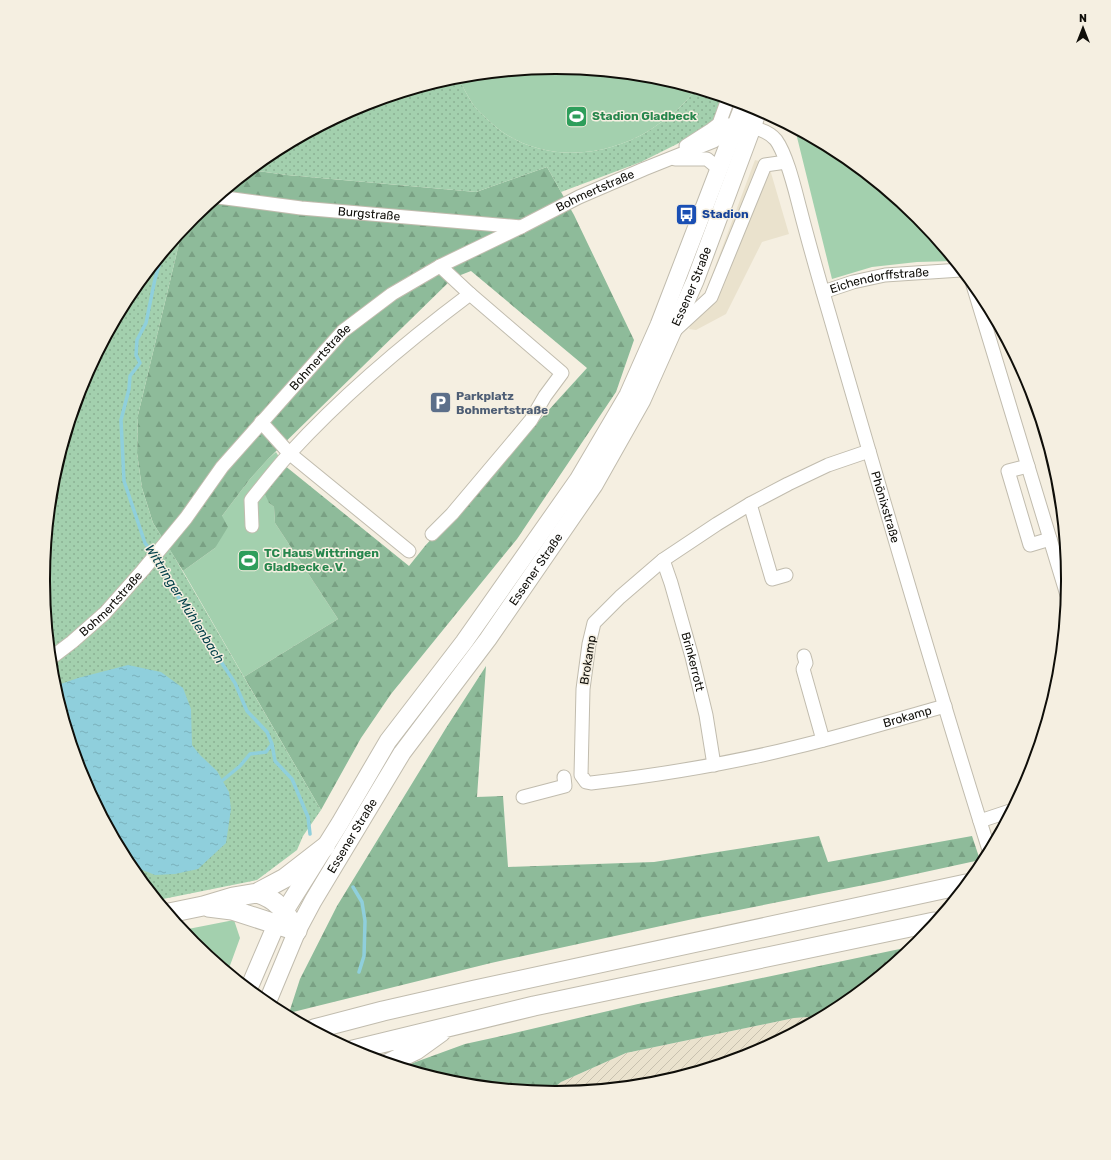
<svg xmlns="http://www.w3.org/2000/svg" width="1111" height="1160" font-family="Rubik,sans-serif">
	<defs>
		<pattern id="industrial-furrows" width="10" height="10" patternUnits="userSpaceOnUse"><rect width="10" height="10" fill="#eae2cd"/><path d="M-1 1l2-2M0 10L10 0M9 11l2-2" fill="none" stroke="#c8c1af"/></pattern>
		<pattern id="forest-firs" width="22" height="20" patternUnits="userSpaceOnUse"><rect width="22" height="20" fill="#8ebb9a"/><path d="M5 1l3.5 6h-7zM16 11l3.5 6h-7z" fill="#79a083"/></pattern>
		<pattern id="park-dots" width="8" height="8" patternUnits="userSpaceOnUse"><rect width="8" height="8" fill="#a3d0ae"/><path d="M2 2h.1M6 6h.1" fill="none" stroke="#8bb194" stroke-width="1.8" stroke-linecap="round"/></pattern>
		<pattern id="water-ripples" width="26" height="14" patternUnits="userSpaceOnUse"><rect width="26" height="14" fill="#8fcfdc"/><path d="M2 4q2-2 4 0t4 0M15 11q2-2 4 0t4 0" fill="none" stroke="#7ab1bb"/></pattern>
	</defs>
	<rect width="100%" height="100%" fill="#f5efe1"/>
	<path fill="#eae2cd" d="M755 160 763 162 769 166 789 234 762 242 726 314 696 330 689 329 704 296Z"/>
	<path fill="url(#industrial-furrows)" d="M822 1016 751 1054 655 1083 555 1092H549L561 1082 626 1053 794 1018Z"/>
	<path fill="#a3d0ae" d="M556 68 656 77 695 89C686 105 665 120 650 130 600 161 531 163 487 119 483 115 478 111 474 106 468 97 463 87 458 77Z
		M795 129 840 154 918 218 953 261 917 262 872 267 832 279Z
		M276 452 284 465 269 503 274 507 275 523 338 619 244 677 183 571 215 548 222 516 250 479 268 459Z
		M234 920 240 938 228 971 193 942 183 930Z"/>
	<path fill="url(#forest-firs)" d="M547 167 574 215 634 340 616 392 517 539 391 694 361 738 321 810 244 677 338 619 275 523 274 507 269 503 264 492 284 465 409 566 425 546 587 368 471 271 453 278 268 459 250 479 222 516 228 527 215 548 183 571 153 523 142 488 137 453 138 415 182 231 193 217 251 170 287 175 476 192Z
		M486 666 477 797 503 796 508 867 654 862 819 836 828 862 972 836 980 860 879 882 693 919 491 963 289 1013 300 979 337 906 446 728Z
		M914 946 840 1006 822 1016 794 1018 626 1053 561 1082 549 1092 455 1083 402 1067 465 1044 497 1037 638 1004Z"/>
	<path fill="url(#park-dots)" d="M456 77H458C463 87 468 97 474 106 478 111 483 115 487 119 531 163 600 161 650 130 665 120 686 105 695 89L723 98 713 121 693 136 641 162 561 192 547 167 476 192 287 175 251 170 271 154 360 106Z
		M182 231 138 415 137 453 142 488 153 523 172 553 321 810 303 836 297 850 257 880 158 900 129 865 82 776 53 680 43 580 53 480 82 384 130 295Z"/>
	<path fill="url(#water-ripples)" d="M128 665 161 672 183 688 191 709 192 745 200 755 217 771 229 792 231 809 226 843 198 869 175 874 155 875 130 865 82 776 55 686 78 678Z"/>
	<g fill="none" stroke-linecap="round" stroke-linejoin="round">
		<path stroke="#8fcfdc" stroke-width="3.5" d="M153 554 145 543 124 481 121 420 129 389 130 376 140 363 136 355 137 340 146 323 155 279 162 255
			M156 559 177 595 235 683 247 711 267 732 272 744 266 752 250 754 240 766 223 780
			M272 744 275 761 292 779 308 817 310 834
			M353 887 362 902 365 921 364 956 359 972"/>
		<defs>
			<g id="minor">
				<path id="s1" d="M719 124C737 126 764 125 776 140 787 155 795 190 800 209 809 244 819 279 829 313 881 493 933 672 989 850"/>
				<path d="M686 146 711 130 719 124 728 99"/>
				<path d="M675 159H707L719 169"/>
				<path id="s2" d="M218 197 301 208 521 227"/>
				<path d="M973 285 1067 595"/>
				<path id="s3" d="M823 292 853 282 885 275 961 270"/>
				<path d="M674 331 711 297 765 165 786 162"/>
				<path d="M261 422 289 453 409 551"/>
				<path id="s4" d="M869 451 828 465 788 484 750 504 717 524 663 560 620 597 594 623 589 644 583 689 581 775 586 782 591 783C660 775 728 764 796 747 846 735 895 720 945 706"/>
				<path d="M1028 466 1008 471 1030 545 1050 539"/>
				<path d="M750 504 772 579 786 575"/>
				<path d="M252 526 251 500C264 484 276 468 290 453 344 394 406 342 470 294"/>
				<path d="M432 534 452 514 511 444 531 420 545 396 562 373 470 294 440 266"/>
				<path id="s5" d="M663 560 671 583 692 657 706 715 714 765"/>
				<path d="M804 656 806 663 803 669 823 740"/>
				<path id="s6" d="M51 658 72 642 105 613 143 570 186 518 222 467 343 331 392 294 440 266 521 227 579 197 644 169 714 141 736 126"/>
				<path d="M523 797 565 786 564 777"/>
				<path d="M980 821 1010 811"/>
			</g>
			<g id="major">
				<path d="M249 988 276 925 340 823 388 741 464 642 578 480 628 395 659 325 744 104"/>
				<path id="s7" d="M267 1003 297 931 313 901 402 753 488 639 594 485 642 400 695 281 752 128 758 110"/>
			</g>
			<path id="highway" d="M257 893C279 900 285 912 297 931
				M208 907 232 910 297 931
				M169 913 203 906 233 897 257 893 285 878 325 847
				M314 1029 383 1011 475 990 966 884
				M353 1050 534 1006 934 922
				M389 1063 416 1050 441 1032"/>
		</defs>
		<use href="#minor" stroke="#c1bcae" stroke-width="15"/>
		<use href="#major" stroke="#c1bcae" stroke-width="19"/>
		<use href="#highway" stroke="#c1bcae" stroke-width="21"/>
		<use href="#minor" stroke="#fff" stroke-width="13"/>
		<use href="#major" stroke="#fff" stroke-width="17"/>
		<use href="#highway" stroke="#fff" stroke-width="19"/>
	</g>
	<defs>
		<symbol id="stadium-square" viewBox="-11 -11 22 22"><rect x="-9" y="-9" width="18" height="18" rx="4" fill="#2e9e5b" stroke="#f5efe1"/><path d="M0-5a6.5 5 0 1 0 0 10a6.5 5 0 1 0 0-10ZM-3.5-1.8h7v3.6h-7Z" fill="#fff"/></symbol>
		<symbol id="bus-square" viewBox="-11 -11 22 22"><rect x="-9" y="-9" width="18" height="18" rx="4" fill="#1a4fb4" stroke="#f5efe1"/><path d="M-5-6H5V4H4V6H2V4H-2V6H-4V4H-5ZM-3.5-4V0h7V-4ZM-3.5 1.2v1.5H-2V1.2ZM2 1.2v1.5H3.5V1.2Z" fill="#fff"/></symbol>
		<symbol id="parking-square" viewBox="-11 -11 22 22"><rect x="-9" y="-9" width="18" height="18" rx="4" fill="#5c6f8a" stroke="#f5efe1"/><path d="M-3.5-5.5H1a3.5 3.5 0 0 1 0 7H-1V5.5H-3.5ZM-1-3.4V-.6H.8a1.4 1.4 0 0 0 0-2.8Z" fill="#fff"/></symbol>
	</defs>
	<g fill-rule="evenodd">
		<use href="#stadium-square" x="564" y="104" width="25" height="25"/>
		<use href="#bus-square" x="674" y="202" width="25" height="25"/>
		<use href="#parking-square" x="428" y="390" width="25" height="25"/>
		<use href="#stadium-square" x="236" y="548" width="25" height="25"/>
	</g>
	<g text-anchor="middle" dominant-baseline="central" stroke-width="3" stroke-linejoin="round" paint-order="stroke">
		<g font-size="12" font-weight="bold" fill="#27864d" stroke="#f5efe1" text-anchor="start">
			<text x="592" y="116">Stadion Gladbeck</text>
			<text x="264" y="553">TC Haus Wittringen<tspan x="264" dy="14">Gladbeck e. V.</tspan></text>
		</g>
		<g font-size="12" fill="#0f0e09" stroke="#f5efe1">
			<text stroke="none"><textPath href="#s6" startOffset="729">Bohmertstraße</textPath></text>
			<text stroke="none"><textPath href="#s2" startOffset="152">Burgstraße</textPath></text>
			<text stroke="none"><textPath href="#s3" startOffset="58">Eichendorffstraße</textPath></text>
			<text stroke="none"><textPath href="#s7" startOffset="836">Essener Straße</textPath></text>
			<text stroke="none"><textPath href="#s6" startOffset="405">Bohmertstraße</textPath></text>
			<text stroke="none"><textPath href="#s1" startOffset="444">Phönixstraße</textPath></text>
			<text stroke="none"><textPath href="#s7" startOffset="512">Essener Straße</textPath></text>
			<text stroke="none"><textPath href="#s6" startOffset="81">Bohmertstraße</textPath></text>
			<text transform="translate(588 660) rotate(-81)">Brokamp</text>
			<text stroke="none"><textPath href="#s5" startOffset="106">Brinkerrott</textPath></text>
			<text stroke="none"><textPath href="#s4" startOffset="818">Brokamp</textPath></text>
			<text stroke="none"><textPath href="#s7" startOffset="188">Essener Straße</textPath></text>
		</g>
		<g font-size="12" font-weight="bold" fill="#164399" stroke="#f5efe1" text-anchor="start">
			<text x="702" y="214">Stadion</text>
		</g>
		<g font-size="12" font-weight="bold" fill="#4e5e75" stroke="#f5efe1" text-anchor="start">
			<text x="456" y="396">Parkplatz<tspan x="456" dy="14">Bohmertstraße</tspan></text>
		</g>
		<g font-size="13" font-style="italic" fill="#05424b" stroke="#f5efe1">
			<text transform="translate(185 604) rotate(58)">Wittringer Mühlenbach</text>
		</g>
	</g>
	<path d="M0 0H1111V1160H0ZM555 74H556A505 505 0 0 1 1061 579V581A505 505 0 0 1 556 1086H555A505 505 0 0 1 50 581V579A505 505 0 0 1 555 74Z" fill="#f5efe1" fill-rule="evenodd"/>
	<path fill="none" stroke="#0f0e09" stroke-width="2" d="M555 74H556A505 505 0 0 1 1061 579V581A505 505 0 0 1 556 1086H555A505 505 0 0 1 50 581V579A505 505 0 0 1 555 74Z"/>
	<g transform="translate(1083 28)" stroke="#f5efe1" stroke-width="3" paint-order="stroke">
	<path d="M0-3L7 15L0 10L-7 15Z" fill="#0f0e09"/>
	<text y="-6" font-size="11" font-weight="bold" text-anchor="middle" fill="#0f0e09">N</text>
	</g>
</svg>
